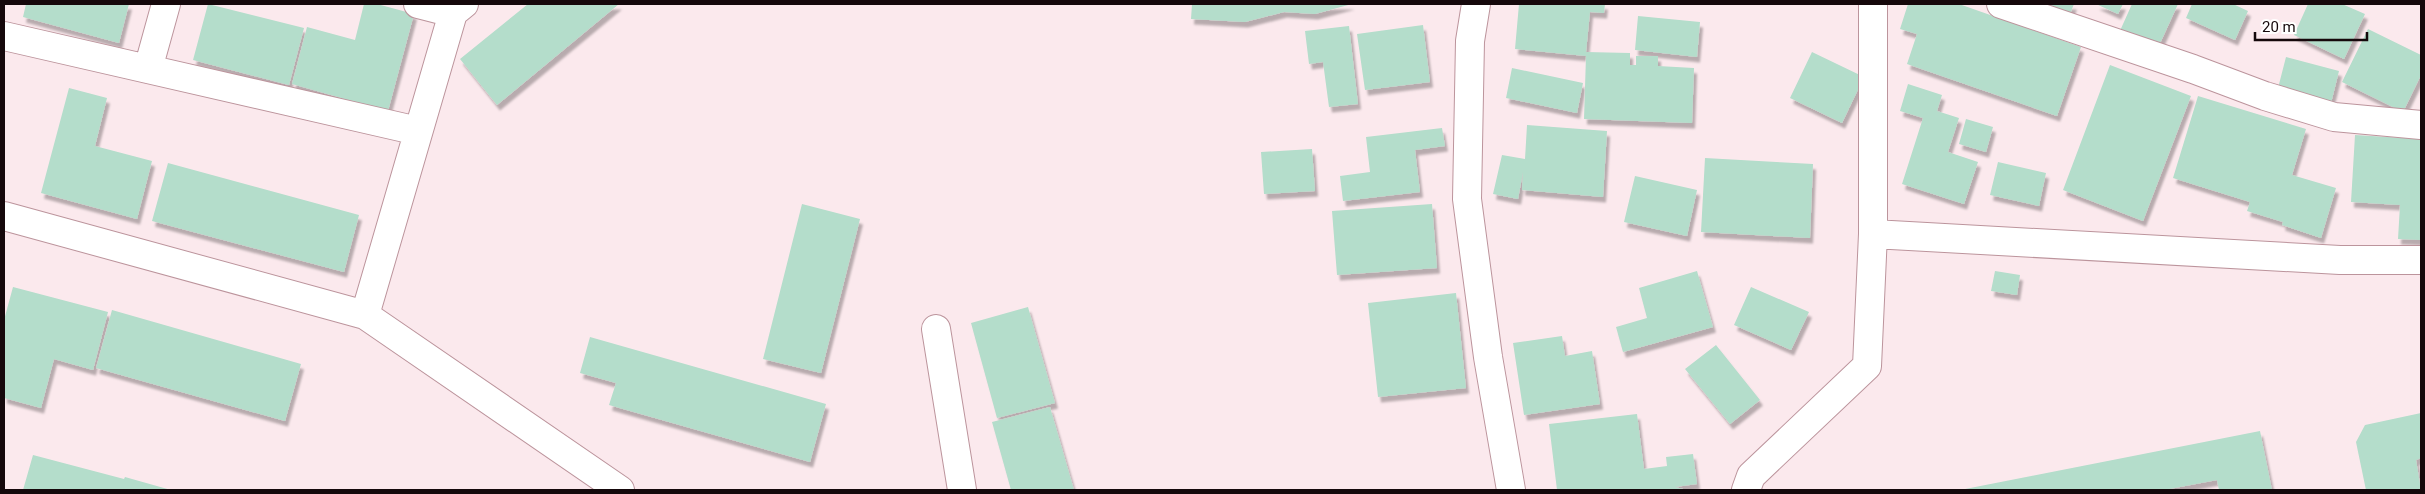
<svg xmlns="http://www.w3.org/2000/svg" width="2425" height="494" font-family="Roboto,sans-serif">
	<defs>
		<filter id="shadow"><feDropShadow dx="3" dy="5.5" stdDeviation="1" flood-color="#0004"/></filter>
	</defs>
	<rect width="100%" height="100%" fill="#fbe9ed"/>
	<path fill="#b4ddcb" filter="url(#shadow)" d="M26 4H129L119 43 23 17Z
		M208 4 304 28 289 85 193 60Z
		M364 4H377L414 14 388 111 292 84 307 27 355 40Z
		M528 4H619L497 105 460 59Z
		M1192 4H1352L1315 14 1284 12 1245 22 1191 19Z
		M1519 4H1605L1604 13 1590 12 1586 52 1630 53V65H1636V56H1658V66L1694 68 1692 123 1584 119 1586 56 1515 49Z
		M1908 4H1959L2081 47 2057 116 1907 64 1917 34 1900 29Z
		M2030 4H2074L2068 19Z
		M2096 4H2123L2118 14Z
		M2132 4H2178L2157 50 2119 33Z
		M2192 4H2233L2248 11 2235 40 2186 18Z
		M2308 4H2342L2365 14 2344 59 2294 35Z
		M1638 16 1700 22 1697 57 1635 50Z
		M1423 25 1430 82 1365 90 1357 34Z
		M1349 26 1358 104 1329 107 1323 62 1309 64 1305 31Z
		M2368 29 2421 55V75L2403 112 2342 82Z
		M1812 52 1864 77 1842 123 1790 98Z
		M2286 57 2339 71 2330 107 2277 92Z
		M2110 65 2191 96 2143 221 2063 190Z
		M1512 68 1583 83 1577 113 1506 98Z
		M1908 84 1942 95 1937 111 1959 118 1948 152 1978 162 1964 204 1902 184 1923 118 1900 111Z
		M69 88 107 98 95 146 152 161 137 219 41 193Z
		M2198 96 2306 129 2292 175 2336 188 2321 238 2282 225 2283 222 2247 211 2250 202 2173 178Z
		M1966 119 1993 127 1986 152 1959 144Z
		M1527 125 1607 131 1603 197 1522 190 1523 172 1518 199 1493 194 1502 155 1525 159Z
		M1442 128 1445 146 1415 150 1420 192 1343 201 1340 176 1370 172 1366 137Z
		M2355 135 2421 139V240L2398 239 2400 205 2351 202Z
		M1312 149 1315 191 1264 194 1261 152Z
		M1705 158 1813 164 1810 238 1701 232Z
		M1998 162 2046 173 2039 206 1990 195Z
		M168 163 359 215 344 272 152 221Z
		M1635 176 1697 190 1687 236 1624 222Z
		M802 204 860 219 821 373 763 359Z
		M1432 204 1437 268 1337 275 1332 211Z
		M1697 271 1713 327 1623 352 1616 327 1647 318 1639 288Z
		M1995 271 2020 275 2017 295 1991 291Z
		M13 287 108 312 93 370 54 359 41 408 4 398V320Z
		M1751 287 1809 312 1791 350 1734 325Z
		M1456 293 1466 388 1378 397 1368 303Z
		M1028 307 1055 403 997 418 971 323Z
		M112 310 301 364 285 421 96 368Z
		M1562 336 1565 356 1592 351 1600 404 1524 415 1513 343Z
		M590 337 826 404 810 462 609 405 616 383 580 373Z
		M1716 345 1760 400 1730 424 1685 369Z
		M1050 407 1074 490H1011L992 422Z
		M2421 413V458L2416 460 2421 490H2366L2356 442 2365 425Z
		M1637 414 1644 469 1667 466 1666 457 1693 454 1697 484 1675 487 1687 490H1557L1549 424Z
		M2260 431 2272 490H2219L2217 480 2164 490H1960Z
		M33 455 124 479 125 477 171 490H23Z"/>
	<g fill="none" stroke-linecap="round" stroke-linejoin="round">
		<defs>
			<path id="minor" d="M418 4 453 13
				M1476 4 1470 41 1467 199 1488 357 1511 490
				M2001 4 2193 69 2265 96 2334 117 2421 125
				M4 36 418 131
				M148 69 166 4
				M4 216 365 315 620 490
				M1873 234 2340 260H2421
				M365 315 453 13 464 4
				M936 329 962 490
				M1746 490 1751 476 1867 366 1873 234V4"/>
		</defs>
		<use href="#minor" stroke="#bc949c" stroke-width="30"/>
		<use href="#minor" stroke="#fff" stroke-width="28"/>
	</g>
	<rect width="2425" height="494" fill="none" stroke="#15080b" stroke-width="10"/>
	<path d="M2255 32v8h112v-8" fill="none" stroke="#15080b" stroke-width="2.5"/>
	<text x="2262" y="32" font-size="15" fill="#15080b" stroke="#ffffff" stroke-width="4" paint-order="stroke">20 m</text>
</svg>
